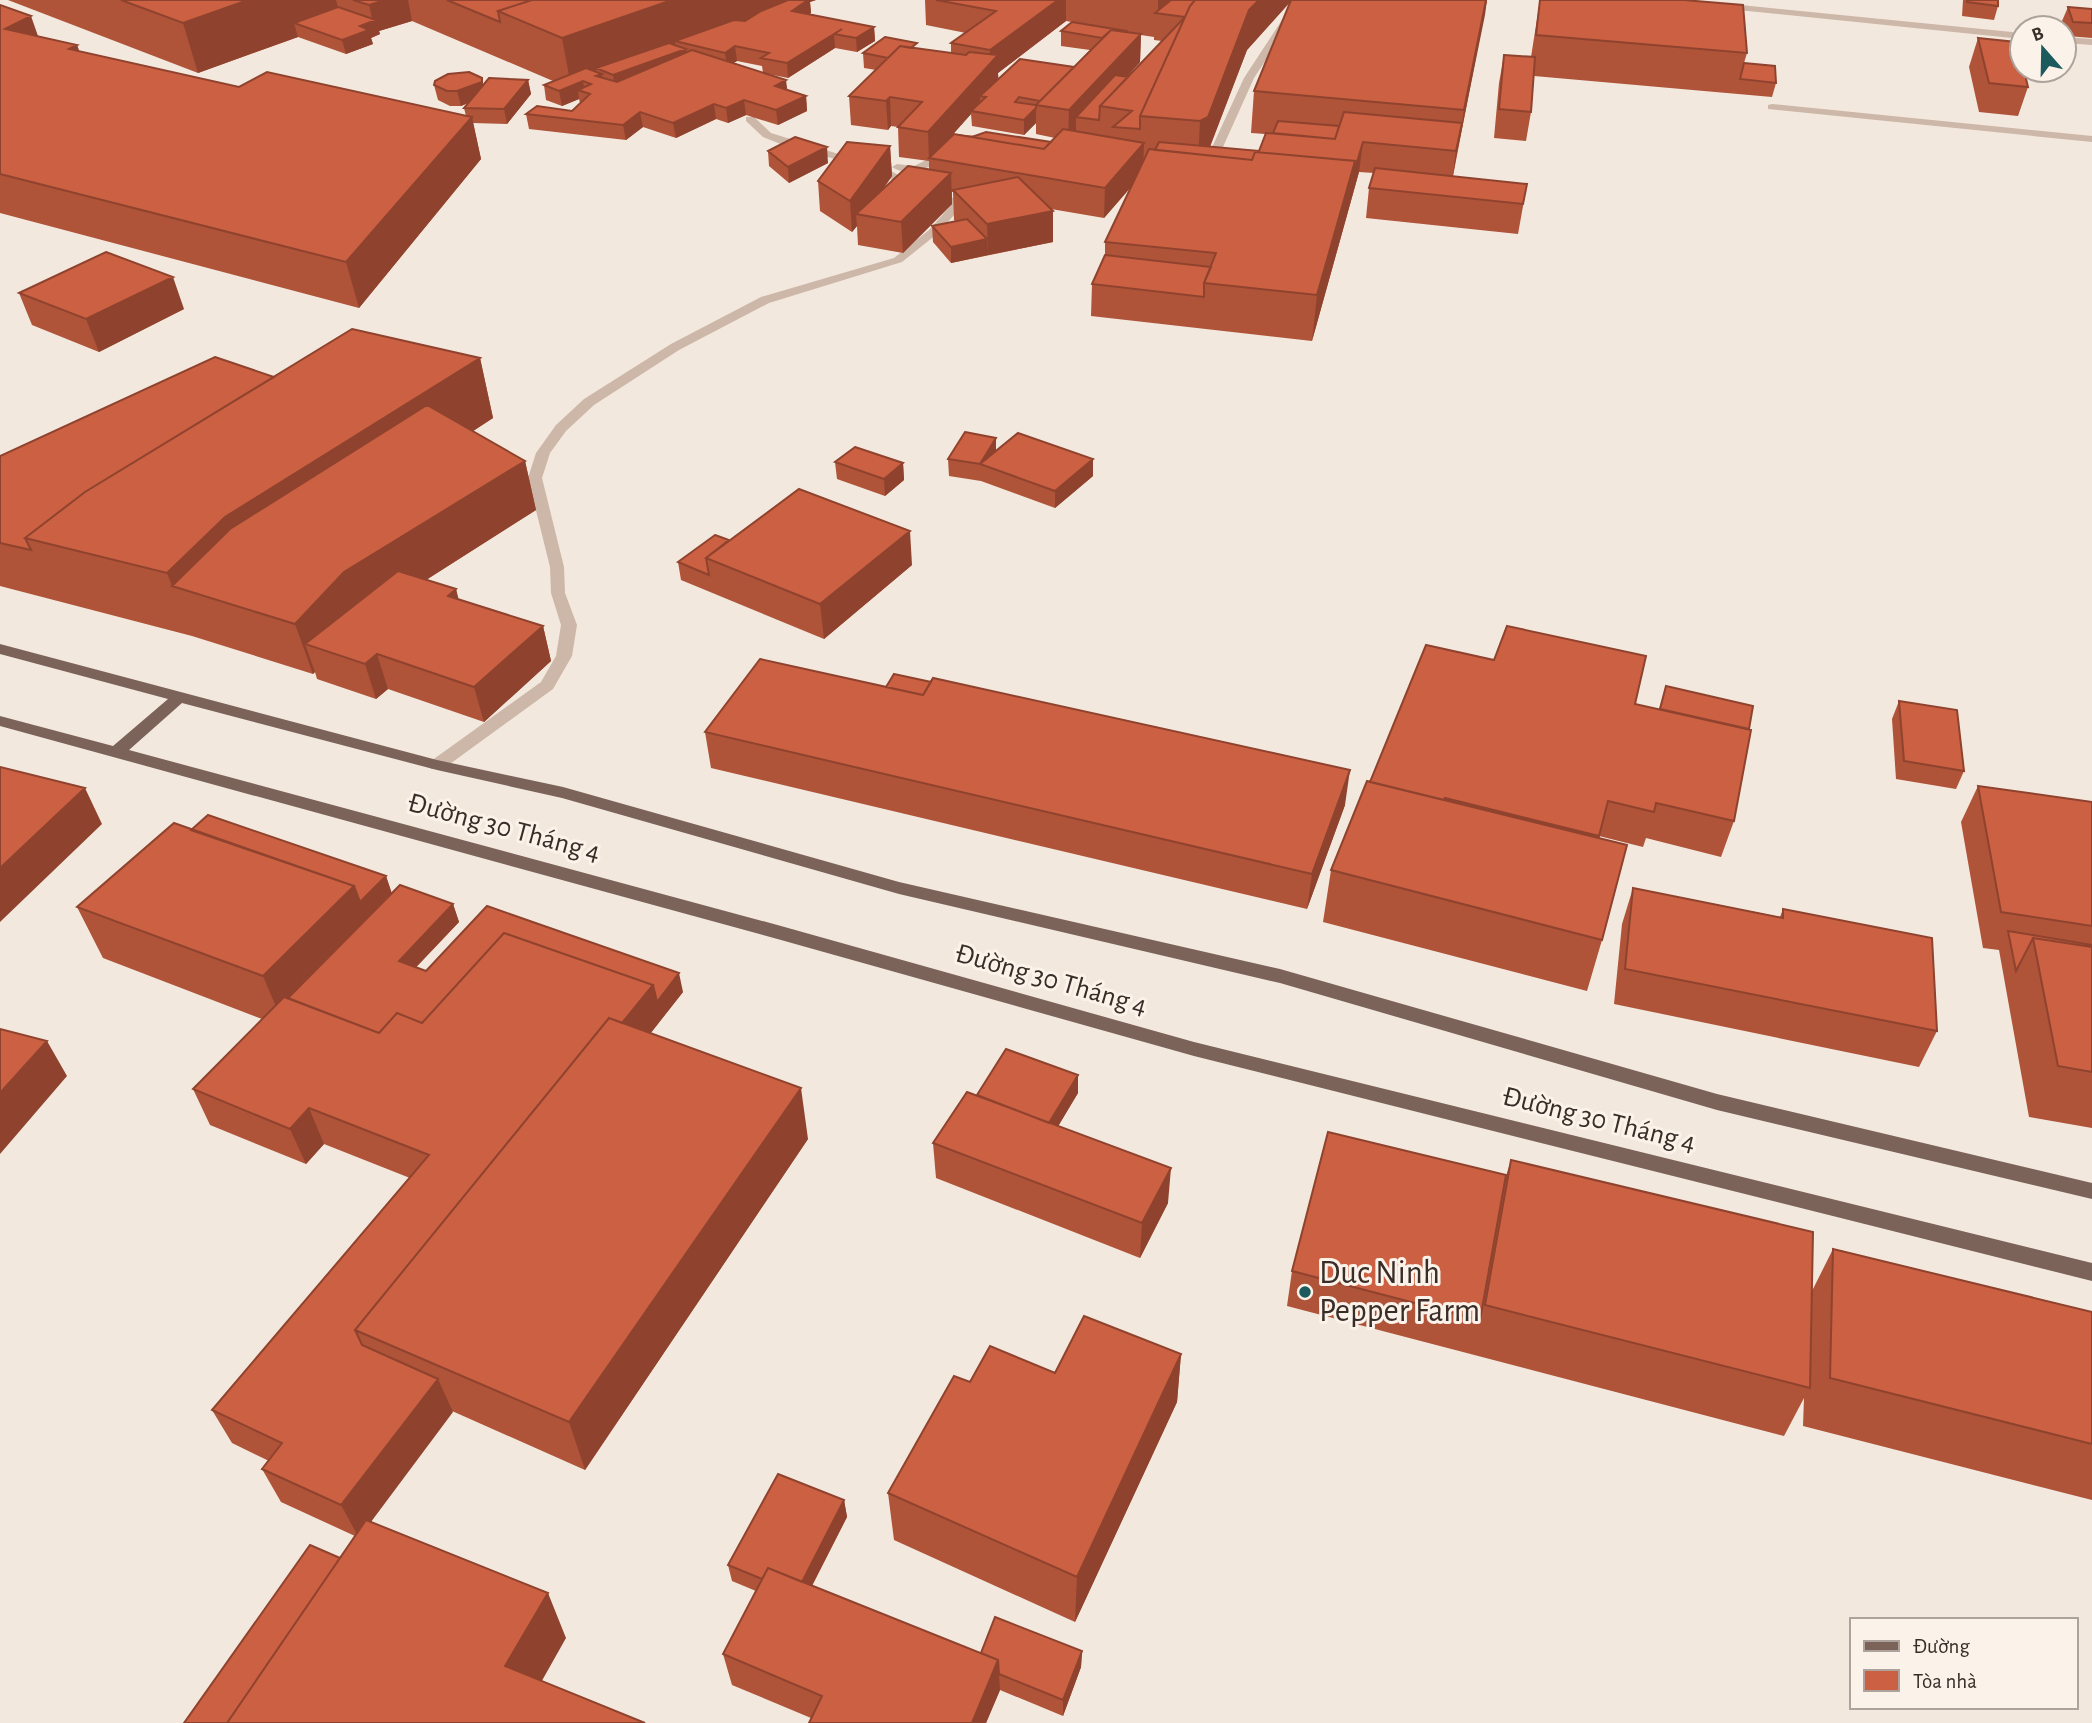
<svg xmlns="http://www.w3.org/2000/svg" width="2092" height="1723" font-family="'Alegreya Sans',sans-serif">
	<rect width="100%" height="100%" fill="#f3e8dd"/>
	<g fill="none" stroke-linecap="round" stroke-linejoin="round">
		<path fill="#ccb7a8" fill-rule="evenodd" d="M1772 104 2092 136V142L1768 109V105Z"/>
		<path fill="#ccb7a8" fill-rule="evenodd" d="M1295 0H1305L1254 78 1218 158 1208 165H1200V161L1208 156 1244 78Z
			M1721 3 2022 33V39L1718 8 1716 6Z
			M2064 37 2092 39V45L2064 43Z
			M746 117H754L771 133 864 162 859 165 788 147 763 137 746 121Z
			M949 149 954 152 953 154C934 164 912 180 892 167L897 164 914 166Z
			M869 165 891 171 924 189 960 200 963 205 937 234 902 262 769 303 679 350 594 405 566 431 550 453 542 478 564 567 565 593 577 625 572 656 553 689 443 769H431L429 765 431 761 541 682 556 656 561 625 551 593 550 567 528 478 536 453 556 425 584 399 671 344 761 297 894 258 929 230 951 205 916 193 883 175 865 170 864 168Z"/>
		<path fill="#7b6359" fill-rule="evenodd" d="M0 644 437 760 563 787 899 882 1280 969 1717 1094 2092 1183V1199L1717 1110 1280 983 899 894 562 798 437 770 182 703 129 750 781 926 1194 1042 2092 1263V1281L1194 1056 781 940 0 726V716L113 746 168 699 0 654Z"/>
	</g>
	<path fill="#af5339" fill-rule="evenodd" d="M8 0H816L810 2 811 13 809 14 874 27 875 41 857 52 835 48 788 78 763 73 762 66 737 61 733 63 787 90 806 96 807 111 778 125 746 115 728 123 716 119 676 138 643 127 626 140 529 129 526 114 572 111 580 103 579 99 562 106 546 100 544 85 553 81 412 21 379 31 380 34 371 38 373 44 346 54 298 37 198 73Z
		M925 0H1487L1453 176 1527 184 1518 234 1366 218 1369 188 1374 173 1359 172 1312 341 1091 316 1092 284 1105 255V242L1132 186 1104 218 1051 209 1053 211V242L951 263 933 242 932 226 955 221 954 220 953 192H952V204L903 253 858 245 857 226 852 232 820 211 818 181 890 146 892 176 884 188 929 169V161L899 157 898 127 891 126 888 130 851 125 849 96 876 70 864 68 863 53 918 49 951 53V43L966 33 926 25ZM1290 2 1254 91 1251 133 1265 134 1259 151 1210 147 1247 50ZM1066 21 1072 22 1061 31V46L1090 50 1074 67 998 79V73ZM1141 35 1154 37V40L1162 41 1127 77 1140 62ZM971 114 972 126 1024 135 1036 123V134L1055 138 1051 142 953 134Z
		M1540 0 1747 53 1744 63 1776 83 1772 97 1534 76 1531 112 1526 141 1494 138 1499 83 1504 55 1531 57Z
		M1963 0H1998V6L1994 20 1962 16Z
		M0 5 38 36 77 45 79 51 239 87 466 116 464 108 468 103 461 106H450L438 100 434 85H483L528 80 531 94 507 124 473 123 481 159 359 308 0 213Z
		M2068 7 2092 9V38L2067 36 2062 21Z
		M1978 38 2028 87 2018 116 1979 112 1969 67Z
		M768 151 828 163 789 183 769 166Z
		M19 293 184 309 99 352 32 325Z
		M480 358 493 418 473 431 525 461 536 510 426 580 456 589 458 599 543 626 551 661 484 722 388 689 376 699 317 679 315 672 313 674 192 636 0 586V456L274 377Z
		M996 451 1093 459V476L1055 508 981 481 949 476 948 459Z
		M835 462 903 463 904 480 885 496 837 479Z
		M729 540 912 565 824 639 681 580 678 562Z
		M1666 686 1734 821 1721 857 1646 838 1643 847 1599 836 1602 940 1587 991 1323 922 1331 870 1370 782 1635 704 1659 709Z
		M1899 701 1964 771 1956 789 1896 779 1892 719Z
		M705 732 1345 805 1307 909 711 768Z
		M1978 786 2092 802V1128L2029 1117 1999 950 1983 948 1961 822Z
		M386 876 392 894 453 904 459 922 416 967 426 971 683 992 650 1034 808 1139 585 1470 452 1411 370 1522 566 1638 184 1723 340 1558 355 1536 281 1502 262 1469 269 1461 232 1443 212 1410 410 1178 324 1144 306 1164 210 1125 193 1089 262 1019 103 958 77 907Z
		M1633 888 1780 917 1783 909 1937 1031 1919 1067 1614 1004 1622 924Z
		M1078 1093 1058 1126 1168 1203 1140 1258 936 1178 933 1143 977 1095Z
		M1511 1160 1812 1291 1833 1249 2092 1312V1500L1803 1426 1804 1398 1784 1436 1287 1306 1292 1271 1506 1176Z
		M1181 1354 1177 1402 1075 1622 894 1540 888 1493 970 1382 1055 1373Z
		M844 1500 847 1517 812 1586 981 1653 1082 1651 1081 1667 1063 1716 1000 1690 986 1723H809L811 1718 732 1685 723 1654 756 1591 732 1581 728 1565Z"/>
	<path fill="#8f432e" d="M248 0H324L330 25 294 23 298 37 198 73 183 23Z
		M324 0H336L342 21 330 25Z
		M385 0H408L412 21 379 31 380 34 371 38 373 44 346 54 342 40 360 26 373 22 369 5Z
		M565 0H816L810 2 811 13 793 25 675 41 676 51 596 68 597 76 602 74 604 88 597 80 583 81 585 93 578 90 579 99 562 106 559 91 571 86 562 38Z
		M1058 0H1066V21L998 73 999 84 980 96V104L971 111V114L932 158H929L928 132 990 64V50Z
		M1158 0H1200L1158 13Z
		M1259 0H1292L1247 50 1205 159 1198 163 1200 121 1249 10Z
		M1486 0H1487L1485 15 1457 153 1464 110Z
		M31 16 45 56 5 29Z
		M874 27 875 41 857 52 856 38Z
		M834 34 835 48 788 78 787 63Z
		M1141 34 1140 62 1088 119 1076 117V132L1068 140 1069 110Z
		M77 45 92 86 69 49Z
		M735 46 737 61 727 67 725 53Z
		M686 49 687 64 615 90 613 75Z
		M482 78 485 96 461 106 457 91Z
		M528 80 531 94 507 124 504 109Z
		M786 80 788 95 775 86Z
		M806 96 807 111 778 125 776 110Z
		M890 97 891 126 888 130 886 101Z
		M744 100 746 115 728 123 726 108Z
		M714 104 716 119 676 138 673 123Z
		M1036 108V123L1024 135V120Z
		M640 112 643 127 626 140 623 125Z
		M472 117 481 159 359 308 346 262Z
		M1462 123 1457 153 1452 181 1456 151Z
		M1363 142 1359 172 1312 341 1317 295 1355 161Z
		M1144 143 1143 173 1104 218 1105 188Z
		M890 146 892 176 864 215 856 214 857 226 852 232 850 201Z
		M827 147 828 163 789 183 788 167Z
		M951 173 952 204 903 253 901 222Z
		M1053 211V242L988 255 987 224Z
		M987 239 988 255 951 263V247Z
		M173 277 184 309 99 352 86 319Z
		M480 358 493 418 247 579 172 586 167 573 225 517Z
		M996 438V455L980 464Z
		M1093 459V476L1055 508V491Z
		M525 461 536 510 360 622 305 644 315 672 313 674 295 624 344 572Z
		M903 463 904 480 885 496 884 479Z
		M910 531 912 565 824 639 820 604Z
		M456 589 465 624 448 596Z
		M543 626 551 661 484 722 474 687Z
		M377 654 388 689 376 699 365 664Z
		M1350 770 1345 805 1307 909 1312 874Z
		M85 788 102 824 0 922V868Z
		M386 876 398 912 277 1009 263 976 354 886Z
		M453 904 459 922 405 979 399 961Z
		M679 973 683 992 401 1350 369 1336 653 985Z
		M47 1041 67 1076 0 1154V1093Z
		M1078 1075V1093L1041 1155V1137Z
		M801 1088 808 1139 585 1470 569 1422Z
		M309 1108 324 1144 306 1164 290 1129Z
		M1171 1168 1168 1203 1140 1258 1142 1223Z
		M1181 1354 1177 1402 1075 1622 1077 1577Z
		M438 1379 453 1412 359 1538 341 1505Z
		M844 1500 847 1517 800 1609 797 1593Z
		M548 1593 566 1638 526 1709 505 1666Z
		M1082 1651 1081 1667 1063 1716V1700Z
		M998 1660 1000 1690 986 1723H972Z"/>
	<path fill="#cc6042" stroke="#8f432e" stroke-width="2" d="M121 0H248L183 23Z
		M353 0H385L369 5Z
		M447 0H532L498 11 500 22Z
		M532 0H672L562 38 498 11Z
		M788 0H808L792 11 874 27 856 38 834 34 842 29 787 63 761 58 769 53 735 46 725 53 675 41 734 20 745 21 761 11Z
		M936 0H1058L990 50 951 43 996 11Z
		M1171 0H1195L1190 6 1185 17 1155 13Z
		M1195 0H1259L1249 10 1208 117 1200 121 1140 116 1190 6Z
		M1291 0H1486L1464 110 1254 91Z
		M1540 0H1684L1743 5 1747 53 1536 35Z
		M1967 0H1998V6L1967 2Z
		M0 5 31 16 5 29 77 45 69 49 239 87 267 72 472 117 346 262 0 174Z
		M338 7 376 20 360 26 369 30 342 40 294 23Z
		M2068 7 2092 9V23L2073 22Z
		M1185 17 1140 116V129L1113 127 1132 111 1100 106Z
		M1072 22 1126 31 1125 32 1111 30 1102 38 1061 31Z
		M1111 30 1141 34 1069 110 1036 105Z
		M885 37 917 43 911 48 900 46 888 58 863 53Z
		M1978 38 2016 42 2022 64V70H2024L2028 87 1989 83Z
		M669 43 686 49 613 75 596 68Z
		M900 46 966 55 969 52 998 55 928 132 898 127 922 102 890 97 886 101 849 96Z
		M692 50 786 80 775 86 806 96 776 110 744 100 726 108 714 104 673 123 640 112 623 125 526 114 537 106 572 111 590 94 578 90 591 84 583 81 559 91 544 85 586 68 602 74 596 76 617 82Z
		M1504 55 1535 57 1531 112 1499 109Z
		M1020 59 1074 67 1040 101 1019 97 1015 102 1036 105V108L1024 120 971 111 986 97 980 96Z
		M1744 63 1775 66 1776 83 1740 79Z
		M469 72 482 78V82L457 91H447L434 85 435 81 448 74Z
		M1115 75 1128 77 1100 106 1099 120 1076 117Z
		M489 78 528 80 504 109 464 108Z
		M1344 112 1462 123 1456 151 1363 142 1353 175 1355 161 1255 152 1252 160 1155 150 1159 142 1259 151 1266 133 1335 139Z
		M1278 121 1339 126 1335 139 1273 133Z
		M1063 129 1144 143 1105 188 929 158 954 134 1044 149Z
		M986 132 1051 142 1044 149 972 137Z
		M795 137 827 147 788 167 768 151Z
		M847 142 890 146 850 201 818 181Z
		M1149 149 1252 160 1255 152 1355 161 1317 295 1204 283 1216 253 1105 242Z
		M908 166 951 173 901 222 856 214Z
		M1375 168 1527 184 1523 204 1369 188Z
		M1018 177 1053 211 987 224 953 190Z
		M967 219 987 239 951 247 932 226Z
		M106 252 173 277 86 319 19 293Z
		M1105 255 1211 267 1204 283V297L1092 284Z
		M352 329 480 358 225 517 167 573 25 538 85 492Z
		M215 357 274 377 85 492 25 538 31 550 0 543V456Z
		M427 405 525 461 344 572 295 624 172 586 230 529Z
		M965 432 996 438 980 464 948 459Z
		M1018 433 1093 459 1055 491 980 464Z
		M855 447 903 463 884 479 835 462Z
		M799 489 910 531 820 604 706 558Z
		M715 535 729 540 706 558 709 575 678 562Z
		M398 571 456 589 448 596 543 626 474 687 377 654 365 664 305 644Z
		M1507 626 1646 656 1635 704 1751 730 1734 821 1656 803 1654 812 1608 801 1599 836 1445 798 1444 800 1370 782 1426 645 1494 660Z
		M760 659 923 695 933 678 1350 770 1312 874 705 732Z
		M894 674 931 682 923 695 886 687Z
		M1666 686 1753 706 1749 729 1660 709Z
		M1899 701 1957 710 1964 771 1904 761Z
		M0 767 85 788 0 868Z
		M1367 781 1627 845 1602 940 1331 870Z
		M1978 786 2092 802V926L2001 912Z
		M208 815 386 876 360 902 354 886 191 830Z
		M174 823 354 886 263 976 77 907Z
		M400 885 453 904 399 961 426 971 487 906 679 973 657 1002 653 985 504 933 422 1023 397 1013 379 1033 288 998Z
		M1633 888 1783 918V909L1932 938 1937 1031 1625 969Z
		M2008 931 2092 945V947L2033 938 2016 971Z
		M504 933 653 985 622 1023 609 1018 355 1330 362 1345 438 1379 341 1505 262 1469 282 1443 212 1410 429 1155 309 1108 290 1129 193 1089 284 997 379 1033 397 1013 422 1023Z
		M2033 938 2092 947V1072L2058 1066Z
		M609 1018 801 1088 569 1422 355 1330Z
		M0 1029 47 1041 0 1093Z
		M1006 1049 1078 1075 1049 1123 977 1095Z
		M967 1092 1171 1168 1142 1223 933 1143Z
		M1328 1132 1506 1175 1480 1320 1292 1271Z
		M1511 1160 1813 1232 1810 1388 1485 1305Z
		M1833 1249 2092 1312V1444L1830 1378Z
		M1084 1316 1181 1354 1077 1577 888 1493 954 1376 970 1382 990 1346 1055 1373Z
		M778 1474 844 1500 802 1582 768 1568 762 1579 728 1565Z
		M366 1520 548 1593 505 1666 645 1723H227Z
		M310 1545 340 1558 227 1723H184Z
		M768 1568 998 1660 972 1723H809L822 1696 723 1654Z
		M995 1617 1082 1651 1063 1700 999 1674 998 1660 981 1653Z"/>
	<circle fill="#1b5a5d" stroke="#fbf2e9" stroke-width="2.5" cx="1305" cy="1292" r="7"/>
	<g text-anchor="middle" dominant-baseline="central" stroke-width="6" stroke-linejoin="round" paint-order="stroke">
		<g font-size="28" fill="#392d28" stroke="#fbf2e9">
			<text transform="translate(504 828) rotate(15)">Đường 30 Tháng 4</text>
			<text transform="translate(1051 980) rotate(16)">Đường 30 Tháng 4</text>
			<text transform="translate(1599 1120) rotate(14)">Đường 30 Tháng 4</text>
		</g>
		<g font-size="33" fill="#392d28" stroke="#fbf2e9" text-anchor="start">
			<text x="1319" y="1273">Duc Ninh<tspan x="1319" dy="38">Pepper Farm</tspan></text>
		</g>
	</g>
	<rect x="1850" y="1618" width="228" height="91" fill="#fbf2e9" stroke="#ada39c" stroke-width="2"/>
	<rect x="1864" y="1641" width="35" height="10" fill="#7b6359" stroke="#ada39c" stroke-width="2"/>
	<text x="1913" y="1653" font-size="21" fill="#392d28">Đường</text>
	<rect x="1864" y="1670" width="35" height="21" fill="#cc6042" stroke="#ada39c" stroke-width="2"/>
	<text x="1913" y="1688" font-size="21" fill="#392d28">Tòa nhà</text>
	<g transform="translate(2043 49) rotate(340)"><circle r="33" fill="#fbf2e9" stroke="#ada39c" stroke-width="2"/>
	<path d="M0-5L12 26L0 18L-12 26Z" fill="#1b5a5d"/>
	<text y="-10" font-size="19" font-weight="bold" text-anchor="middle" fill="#392d28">B</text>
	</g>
</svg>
